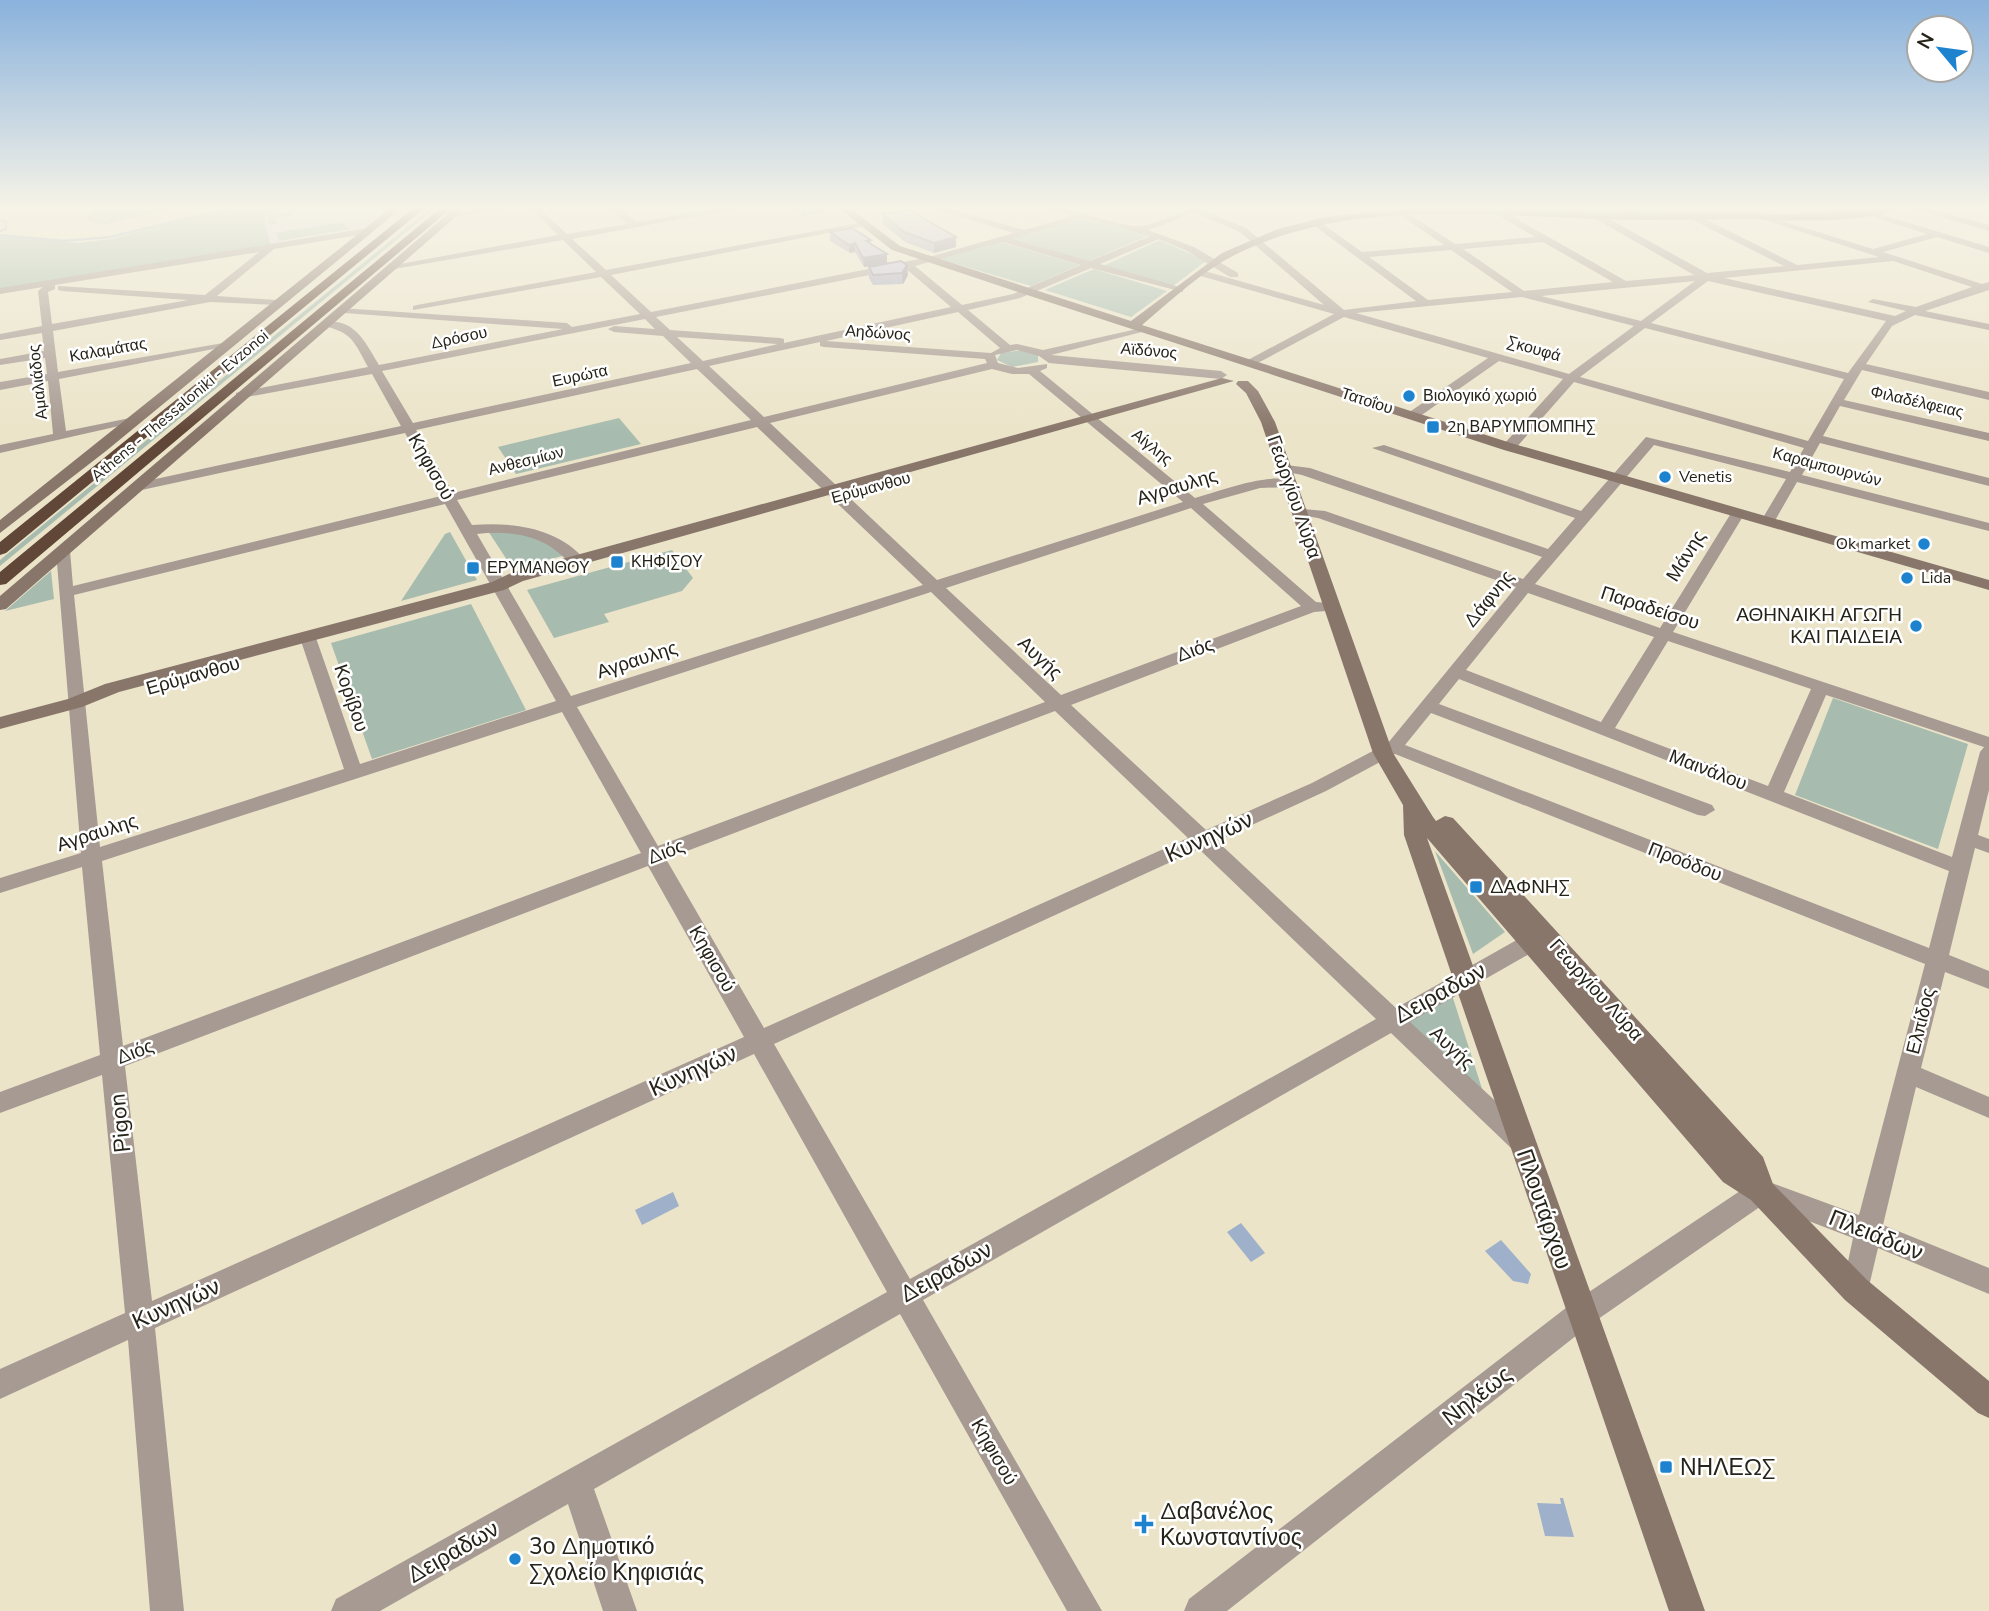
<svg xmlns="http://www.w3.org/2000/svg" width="1989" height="1611" font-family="'Nunito Sans',sans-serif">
	<rect width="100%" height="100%" fill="#ebe4c9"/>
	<path fill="#dcd6eb" d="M293 206H397L372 226 255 246 248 221Z"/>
	<path fill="#a7bcae" d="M99 206H187L102 225 85 219Z
		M238 206H298L272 214 293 212 294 215 275 218 277 224 269 225 267 218 270 215 264 217 271 246 0 289V236L77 243 111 239Z
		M433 206H438L0 566V560Z
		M1083 218 1150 235 1089 261 1009 239Z
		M343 222 350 229 279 241 276 233Z
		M1160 240 1206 261 1173 286 1103 266Z
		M1000 242 1080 265 1031 286 940 259Z
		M1094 269 1167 291 1131 317 1045 290Z
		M1024 350 1038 355V362L1012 367 997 360 1001 353Z
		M619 418 641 444 516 474 498 447Z
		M488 531 534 535 566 555 513 569Z
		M450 532 477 580 401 601 445 534Z
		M672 550 693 578 682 591 604 614 609 622 554 638 527 590Z
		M51 571 54 599 5 611Z
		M471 604 526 710 372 759 331 643Z
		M1833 698 1968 744 1938 849 1795 795Z
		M1435 851 1505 932 1473 954Z
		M1452 995 1485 1098 1397 1021Z"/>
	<path fill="#9eb0ca" d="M673 1192 679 1206 642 1225 635 1210Z
		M1241 1223 1265 1253 1251 1262 1227 1232Z
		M1501 1240 1531 1274 1528 1284 1513 1281 1485 1251Z
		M1560 1498H1563L1574 1537 1545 1536 1537 1503 1561 1504Z"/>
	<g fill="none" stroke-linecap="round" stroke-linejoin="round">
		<path stroke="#9eb0ca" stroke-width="2.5" d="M0 220 6 222V229L0 231
			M0 235 64 241 110 237 237 206"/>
		<path fill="#a79a92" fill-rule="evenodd" d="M493 206H517L452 218 447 215Z
			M528 206H537L567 234 627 224 607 206H617L637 222 730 206H751L572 239 606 270 864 222 869 225 611 275 651 312 929 257 1014 233 924 206H939L1024 230 1073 216 1042 206C1075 206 1105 224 1137 226 1156 227 1185 206 1209 206L1203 210 1246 228 1344 310 1416 301 1312 224 1320 222 1362 252 1444 245 1400 215 1403 210 1455 244 1535 237 1493 212 1501 210 1626 281 1694 275 1594 218V214H1600L1707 273 1784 266 1689 218V214H1695L1797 265 1879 257 1759 218V214L1873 249 1927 234 1839 206H1853L1989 247V253L1937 237 1883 252 1982 284 1989 282V290L1925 311 1989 324V330L1915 315 1892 326 1866 364 1989 392V400L1862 370 1844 400 1989 433V441L1840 406 1823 436 1989 478V486L1820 443 1802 475 1989 523V531L1797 482 1773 524H1763L1761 521 1786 479 1654 445 1535 584 1660 628 1733 510H1743L1745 513 1673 632 1989 737V790L1978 835 1989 839V853L1975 848 1949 955 1989 971V989L1945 972 1921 1068 1989 1097V1118L1916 1087 1883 1225 1989 1268V1294L1878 1248 1866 1299 1856 1303 1846 1299 1842 1290 1853 1238 1764 1204 1591 1324 1227 1611H1184L1189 1599 1571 1304 1752 1183 1761 1179 1859 1215 1925 964 1395 754 1326 791 1217 841 1396 1008 1536 929H1552L1555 935 1552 941 1410 1022 1529 1132 1532 1140 1529 1148 1520 1151 1511 1148 1391 1033 923 1300 1102 1611H1067L900 1314 594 1489 637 1611H603L568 1504 380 1611H331L336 1599 887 1292 754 1054 155 1328 184 1611H150L128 1340 0 1399V1369L125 1313 102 1075 0 1113V1092L100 1055 82 867 0 893V878L81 853 56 551 63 547 70 551 73 586 441 496 405 433 137 491 130 487 137 483 401 426 372 374 236 399V393L240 392 368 367C354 342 353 333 324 326V322C355 318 365 342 379 365L563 329 344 313 340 312V308L567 323 572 327 640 314 601 277 413 310V306L417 305 596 272 563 240 394 269 389 266 558 235ZM1195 213 1240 232 1324 305 1201 270 1196 273 1197 275 1334 314 1246 361V365H1254L1344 317 1488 358 1408 413V419H1416L1499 361 1563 379 1504 444V450H1514L1574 382 1804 448 1790 472 1646 437 1581 511 1384 445 1372 448 1575 518 1548 549 1310 468 1278 464V470L1302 475 1542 557 1523 579 1325 511 1293 508V514L1318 518 1516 587 1388 743 1312 783 1206 830 1071 705 1314 612 1338 610V604L1316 602 1203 504 1260 488 1288 487 1295 483C1277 469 1217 492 1195 498L1040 371 1047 368V364L1018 368 998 363 995 355 1017 350 1039 356 1049 363 1221 379 1227 375 1221 371 1051 355 1146 331V327L1043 350 1017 344 1010 345 968 310 1020 298 1091 268 1183 292V288L1100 264 1159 239 1187 251 1230 277H1238V273L1194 247 1148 230ZM1084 218 1150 236 1090 261 1012 239ZM1002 242 1081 265 1013 294 962 305 915 266ZM1543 242 1613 282 1524 291 1463 249ZM1451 250 1512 292 1428 300 1369 257ZM1893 261 1972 287 1916 307 1873 299 1868 302 1906 311 1895 316 1724 278ZM905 268 951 307 784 343V339L780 338 670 330 656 317ZM1695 281 1641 321 1541 296ZM1708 281 1886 321 1848 373 1651 323ZM1522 297 1634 326 1569 374 1356 313ZM958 312 1000 348 991 353 826 341ZM645 319 655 329 614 326 608 329 614 332 663 336 691 363 413 423 382 371ZM1645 328 1844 379 1808 441 1580 377ZM677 337 778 344 703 361ZM820 342V346L824 347 985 359 987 363 764 417 709 366ZM697 369 751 420 453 493 416 430ZM992 369 1012 374H1029L1183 502 937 580 770 423ZM757 427 923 585 571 696 477 534C502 531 529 533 551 547 560 553 568 563 578 566L586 561C558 527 512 522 472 525L457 500ZM445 504 556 701 360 764 316 638 314 635H302L300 638 344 769 100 847 74 595ZM1191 508 1301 606 1061 695 946 588ZM931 592 1045 702 658 846 577 707ZM1528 593 1654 637 1601 722 1466 670ZM1668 641 1811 689 1768 786 1615 728ZM1459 679 1949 871 1929 948 1405 745 1431 713 1698 815 1705 816 1715 810 1712 805 1439 704ZM1826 695 1984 747 1980 752 1952 857 1784 792ZM1055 711 1188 838 764 1028 666 859ZM562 712 641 853 123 1046 102 861ZM1199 849 1376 1019 910 1279 774 1044ZM648 866 744 1037 152 1301 125 1066Z
			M1621 206H1633L1652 216 1644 218Z
			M1904 206H1919L1989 225V231Z
			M368 228 371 233 274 249 217 296 276 300 281 303 280 305 210 302 53 331 58 372 223 343 229 346 59 379 66 431 135 417 141 421 0 453V445L53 434 48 381 0 390V382L47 374 45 358 0 365V359L44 351 42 333 0 340V334L42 326 38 291 43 287 0 294V288ZM259 252 205 295 58 286V290L62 291 188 300 52 324 48 292 55 289V285Z"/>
		<path fill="#89766b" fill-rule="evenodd" d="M393 206H404L106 451 0 533V520Z
			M457 206H468L6 609 0 610V596Z
			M836 206H847L900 246 1131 321 1222 253 1278 229 1325 217 1415 208 1793 214 1902 206C1871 225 1787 220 1750 219 1698 219 1647 221 1596 219 1478 215 1355 200 1245 250 1206 267 1174 298 1142 325L1514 444 1989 580V590L1504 450 1024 294 892 250Z
			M1222 378 1234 381 523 581 504 590 119 692 82 707 0 729V717L68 699 105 684 492 582 511 573Z
			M1238 381H1248L1258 391 1275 422 1393 753 1433 817 1436 821 1445 816 1453 818 1763 1157 1773 1184 1867 1280 1989 1381V1418L1978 1413 1845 1300 1751 1200 1723 1182 1427 838 1705 1611H1669L1404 835 1403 805 1373 753 1261 422 1246 393 1236 384Z"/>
		<path fill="#614738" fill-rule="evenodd" d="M416 206H427L6 553 0 555V542Z
			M443 206H454L6 584 0 585V572Z"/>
	</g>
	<path fill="#a6a3bc" d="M790 206H823L824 213 802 216Z
		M882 214 956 237V247L934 253 905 242 883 224Z
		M830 232 871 240V245L887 263 864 267 855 252 850 253 830 241Z
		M901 261 908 275 903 284 873 285 869 278V267Z"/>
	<path fill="#878499" d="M805 206H823L824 213 802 216 801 207Z
		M956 237V247L934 253V243Z
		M855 243V252L850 253 849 245Z
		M887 254V263L864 267 863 258Z
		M907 265 908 275 903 284 902 273Z"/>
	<path fill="#c1bddb" stroke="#878499" stroke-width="2" d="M909 210 956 237 934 243 904 232 882 214Z
		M852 228 871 240 866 241 887 254 863 258 855 243 849 245 830 232Z
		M901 261 907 265 902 273 873 275 869 267Z"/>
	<linearGradient id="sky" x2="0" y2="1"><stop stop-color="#8ab2dc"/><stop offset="0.48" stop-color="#f6f3e7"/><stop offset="1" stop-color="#f6f3e7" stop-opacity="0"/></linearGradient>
	<rect width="1989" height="432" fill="url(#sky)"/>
	<g fill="#1d83ce" stroke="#fff" stroke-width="2.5">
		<circle cx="1409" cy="396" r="7"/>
		<rect x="1426" y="420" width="14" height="14" rx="3.5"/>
		<circle cx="1665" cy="477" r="7"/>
		<circle cx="1924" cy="544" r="7"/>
		<rect x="610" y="555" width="14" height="14" rx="3.5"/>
		<rect x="466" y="561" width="14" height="14" rx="3.5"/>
		<circle cx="1907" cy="578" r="7"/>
		<circle cx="1916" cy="626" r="7"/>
		<rect x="1469" y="880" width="14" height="14" rx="3.5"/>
		<rect x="1659" y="1460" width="14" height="14" rx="3.5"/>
		<path d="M1140.5 1513.5h7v7h7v7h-7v7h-7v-7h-7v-7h7z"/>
		<circle cx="515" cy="1559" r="7"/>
	</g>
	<g text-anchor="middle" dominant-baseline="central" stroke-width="5" stroke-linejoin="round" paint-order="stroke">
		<g font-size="16" fill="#262319" stroke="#fff">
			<text transform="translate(878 333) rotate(4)">Αηδώνος</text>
			<text transform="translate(459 338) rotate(-12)">Δρόσου</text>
			<text transform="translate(1534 349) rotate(16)">Σκουφά</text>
			<text transform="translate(108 350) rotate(-10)">Καλαμάτας</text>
			<text transform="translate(1149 351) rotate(5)">Αϊδόνος</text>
			<text transform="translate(580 376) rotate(-12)">Ευρώτα</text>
			<text transform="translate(38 382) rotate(-96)">Αμαλιάδος</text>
			<text transform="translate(1367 401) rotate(18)">Τατοΐου</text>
			<text transform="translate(1917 402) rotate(13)">Φιλαδέλφειας</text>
			<text transform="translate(180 406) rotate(-40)">Athens - Thessaloniki - Evzonoi</text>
			<text transform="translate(1152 447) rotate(39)">Αίγλης</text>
			<text transform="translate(526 461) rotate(-14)">Ανθεσμίων</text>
			<text transform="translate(1827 467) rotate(15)">Καραμπουρνών</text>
			<text transform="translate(871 488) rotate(-15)">Ερύμανθου</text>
		</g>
		<g font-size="16" fill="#262319" stroke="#fff" text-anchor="start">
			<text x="1423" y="396">Βιολογικό χωριό</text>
			<text x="1447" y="427">2η ΒΑΡΥΜΠΟΜΠΗΣ</text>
			<text x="1679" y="477">Venetis</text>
			<text x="1910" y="544" text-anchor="end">Ok market</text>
			<text x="631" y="562">ΚΗΦΙΣΟΥ</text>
			<text x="487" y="568">ΕΡΥΜΑΝΘΟΥ</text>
			<text x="1921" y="578">Lida</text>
		</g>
		<g font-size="19" fill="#262319" stroke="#fff">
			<text transform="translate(431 467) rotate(60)">Κηφισού</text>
			<text transform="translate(1177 487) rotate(-17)">Αγραυλης</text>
			<text transform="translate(1294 497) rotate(71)">Γεωργίου Λύρα</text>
			<text transform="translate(1686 556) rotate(-58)">Μάνης</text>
			<text transform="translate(1489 599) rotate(-51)">Δάφνης</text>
			<text transform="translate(1650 608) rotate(18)">Παραδείσου</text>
			<text transform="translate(1195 650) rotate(-20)">Διός</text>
			<text transform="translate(1040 658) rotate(43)">Αυγής</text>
			<text transform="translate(637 660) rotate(-18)">Αγραυλης</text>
			<text transform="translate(193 676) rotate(-16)">Ερύμανθου</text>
			<text transform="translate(351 698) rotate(71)">Κορίβου</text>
			<text transform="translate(1708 770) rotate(21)">Μαινάλου</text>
			<text transform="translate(97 833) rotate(-18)">Αγραυλης</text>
			<text transform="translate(666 852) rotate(-21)">Διός</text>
			<text transform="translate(1685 862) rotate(21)">Προόδου</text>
			<text transform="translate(712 959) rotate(60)">Κηφισού</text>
			<text transform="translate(1596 990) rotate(48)">Γεωργίου Λύρα</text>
			<text transform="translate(1921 1021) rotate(-76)">Ελπίδος</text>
			<text transform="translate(1452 1048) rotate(43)">Αυγής</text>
			<text transform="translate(135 1052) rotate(-21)">Διός</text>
			<text transform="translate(994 1452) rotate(60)">Κηφισού</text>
		</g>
		<g font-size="19" fill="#262319" stroke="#fff" text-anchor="end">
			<text x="1902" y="615">ΑΘΗΝΑΙΚΗ ΑΓΩΓΗ<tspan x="1902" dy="22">ΚΑΙ ΠΑΙΔΕΙΑ</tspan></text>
			<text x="1490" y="887" text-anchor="start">ΔΑΦΝΗΣ</text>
		</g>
		<g font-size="23" fill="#262319" stroke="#fff">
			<text transform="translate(1209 837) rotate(-24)">Κυνηγών</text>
			<text transform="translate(1440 993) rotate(-29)">Δειραδων</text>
			<text transform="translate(693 1071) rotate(-24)">Κυνηγών</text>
			<text transform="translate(120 1123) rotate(-96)">Pigon</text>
			<text transform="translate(1544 1209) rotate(71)">Πλουτάρχου</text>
			<text transform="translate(1876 1235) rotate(22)">Πλειάδων</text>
			<text transform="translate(946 1272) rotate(-29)">Δειραδων</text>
			<text transform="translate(176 1304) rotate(-24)">Κυνηγών</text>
			<text transform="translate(1477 1396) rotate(-38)">Νηλέως</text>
			<text transform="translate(453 1552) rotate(-30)">Δειραδων</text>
		</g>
		<g font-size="23" fill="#262319" stroke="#fff" text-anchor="start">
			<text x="1680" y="1467">ΝΗΛΕΩΣ</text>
			<text x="1160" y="1511">Δαβανέλος<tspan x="1160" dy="26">Κωνσταντίνος</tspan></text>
			<text x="529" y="1546">3ο Δημοτικό<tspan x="529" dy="26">Σχολείο Κηφισιάς</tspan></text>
		</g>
	</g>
	<g transform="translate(1940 49) rotate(299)"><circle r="33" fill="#ffffff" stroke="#a8a7a3" stroke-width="2"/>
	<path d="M0-5L12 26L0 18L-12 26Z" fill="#1d83ce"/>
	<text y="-10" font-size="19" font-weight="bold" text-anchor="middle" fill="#262319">N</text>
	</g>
</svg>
